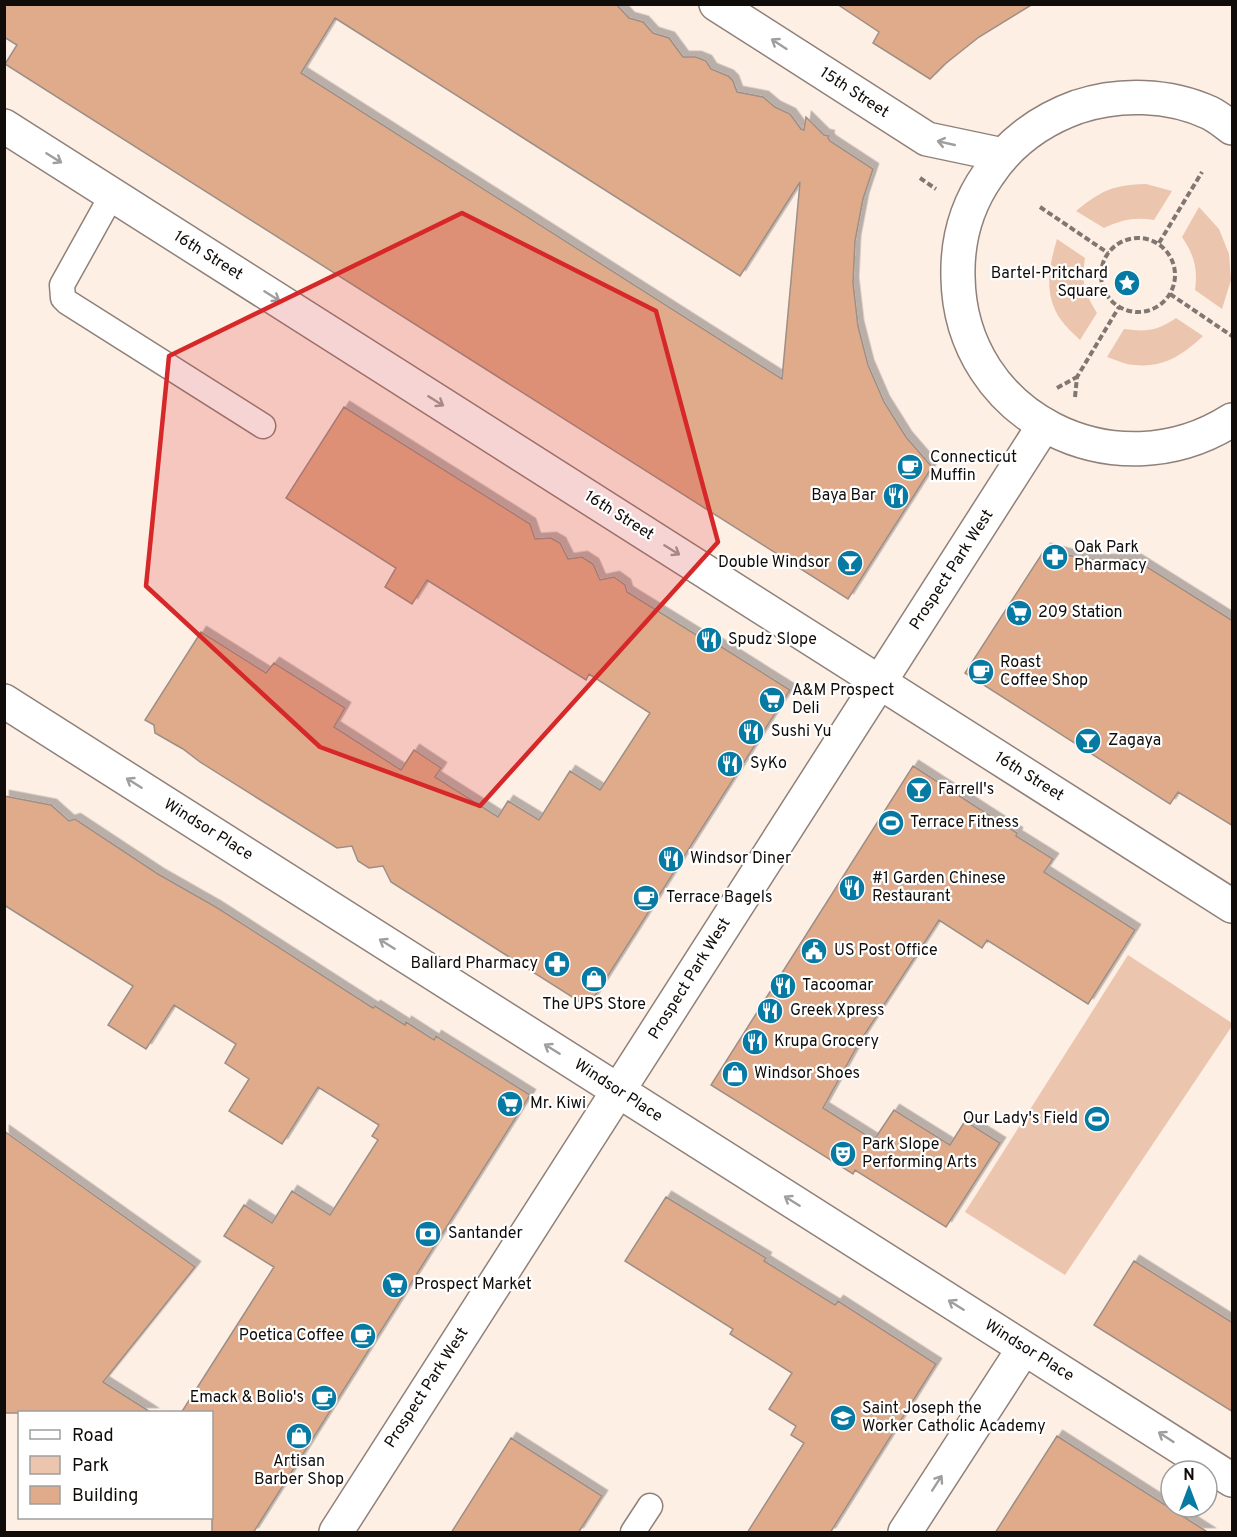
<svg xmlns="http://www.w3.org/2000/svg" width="1237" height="1537" font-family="Overpass,sans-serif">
	<defs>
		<filter id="shadow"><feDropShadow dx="5.5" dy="-5.5" stdDeviation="0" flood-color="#0004"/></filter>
	</defs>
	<rect width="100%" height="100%" fill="#feefe5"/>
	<path fill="#ecc5ae" d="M1146 184 1172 191 1154 220C1135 217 1121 220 1104 228L1076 211C1102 190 1113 185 1146 184Z
		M1199 207 1219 229 1229 254 1231 280 1222 309 1195 290C1198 268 1194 255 1182 237Z
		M1057 239 1085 258C1081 282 1084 292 1097 313L1080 340C1074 334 1066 327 1061 320 1043 295 1049 266 1057 239Z
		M1176 318 1203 336C1183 355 1163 368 1135 365 1126 365 1116 360 1107 357L1124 329C1146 332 1157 331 1176 318Z
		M1128 955 1232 1023V1026L1065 1275 965 1212Z"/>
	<path fill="#e0ab8b" stroke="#9d8f86" stroke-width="1.5" fill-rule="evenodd" filter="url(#shadow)" d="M4 4H616L629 18 643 22 653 33 669 38 683 57H696L706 61 711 69 728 76 733 81 737 92 763 97 775 107 790 114 801 129 804 130 806 117 824 135 829 136 828 138 830 141 873 169 863 199 855 241 853 283 858 326 868 365 884 402 906 437 932 467 848 599 5 64 17 45 4 37ZM335 18 740 276 800 182 782 379 301 73Z
		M837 4H1033L979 37 945 64 930 79 873 43 879 32Z
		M344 407 530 524 535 539 551 538 560 543 568 559 582 557 593 564 600 580 614 577 625 585 627 592 703 639 704 636 790 690 588 1007 391 882 383 866 369 868 358 861 352 846 337 848 200 762 183 749 155 733 154 725 145 720 201 632 266 673 274 663 345 708 334 727 401 770 414 750 441 768 435 777 498 817 508 801 539 820 570 771 600 790 650 713 589 674 586 680 427 580 412 604 385 587 396 568 286 498Z
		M1045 549 1087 560H1136L1233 621V826L1178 792 1170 804 965 673Z
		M913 766 1017 833 1016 836 1053 859 1044 872 1135 930 1088 1004 987 940 982 948 939 920 859 1043 823 1108 874 1140 894 1110 950 1145 965 1121 1000 1143 946 1227 855 1170 853 1174 711 1085Z
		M4 796 51 805 69 821 75 819 158 874 216 907 373 1008 375 1006 405 1025 406 1022 434 1040 436 1036 530 1095 253 1533H212V1413H181L274 1267 224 1236 244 1205 272 1223 292 1191 330 1215 378 1140 372 1136 379 1125 318 1087 282 1144 229 1111 249 1079 225 1063 236 1044 174 1005 146 1049 108 1025 133 986 4 905Z
		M4 1131 195 1267 103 1382 152 1413H4Z
		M666 1197 766 1258 764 1261 835 1305 838 1301 936 1364 830 1533H747L804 1443 791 1435 796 1426 769 1409 792 1373 730 1334 733 1329 625 1261Z
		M1134 1261 1233 1323V1412L1094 1325Z
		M1057 1436 1209 1533H995Z
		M511 1438 602 1496 578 1533H451Z"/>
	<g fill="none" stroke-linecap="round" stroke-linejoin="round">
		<defs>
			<path id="service" d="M112 195 62 285 63 298 67 302 263 426
				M633 1532 650 1506"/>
			<path id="minor" d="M716 4 927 139 1003 155
				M4 126 1232 906
				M4 701 1232 1480
				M336 1532 1044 425
				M905 1532 1024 1348"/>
			<path id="tertiary" d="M1232 128C1225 123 1218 117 1210 113 1169 94 1119 93 1077 107 1041 120 1009 143 988 175 967 205 957 240 958 277 960 418 1116 494 1232 420"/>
		</defs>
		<use href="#service" stroke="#8f8179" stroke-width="27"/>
		<use href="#minor" stroke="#8f8179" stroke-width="36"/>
		<use href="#tertiary" stroke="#8f8179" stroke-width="36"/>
		<path stroke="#817771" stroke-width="4" stroke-dasharray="6 3" stroke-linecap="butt" d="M920 178 936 189
			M1040 207 1108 253
			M1101 275a37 37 0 1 1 74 0a37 37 0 1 1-74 0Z
			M1159 243 1202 172
			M1170 294 1232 336
			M1057 388 1077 377
			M1075 397 1077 377 1119 307"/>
		<use href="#service" stroke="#fff" stroke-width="24"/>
		<use href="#minor" stroke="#fff" stroke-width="33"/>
		<use href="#tertiary" stroke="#fff" stroke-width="33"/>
	</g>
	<defs><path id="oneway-shaft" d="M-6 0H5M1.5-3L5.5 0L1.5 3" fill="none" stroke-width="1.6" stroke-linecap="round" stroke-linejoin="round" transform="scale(1.5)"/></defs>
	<g stroke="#9f9e9d">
		<use href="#oneway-shaft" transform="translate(779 44) rotate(-147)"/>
		<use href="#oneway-shaft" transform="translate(946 143) rotate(-167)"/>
		<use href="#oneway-shaft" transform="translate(54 158) rotate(32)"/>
		<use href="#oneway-shaft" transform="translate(272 296) rotate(32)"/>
		<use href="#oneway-shaft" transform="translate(436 401) rotate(32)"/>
		<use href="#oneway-shaft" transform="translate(672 550) rotate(32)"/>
		<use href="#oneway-shaft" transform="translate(134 783) rotate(-148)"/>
		<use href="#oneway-shaft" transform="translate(387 944) rotate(-148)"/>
		<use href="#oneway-shaft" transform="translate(552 1049) rotate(-148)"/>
		<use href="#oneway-shaft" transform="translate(792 1201) rotate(-148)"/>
		<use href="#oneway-shaft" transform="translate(956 1305) rotate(-148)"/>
		<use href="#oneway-shaft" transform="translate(1166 1437) rotate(-147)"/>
		<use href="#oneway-shaft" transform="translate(937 1483) rotate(-57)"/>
	</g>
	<path fill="#d62828" fill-opacity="0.2" stroke="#d62828" stroke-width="4.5" stroke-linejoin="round" d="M462 213 656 311 718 542 480 806 320 747 146 586 169 356Z"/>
	<defs>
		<symbol id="sight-disc" viewBox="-11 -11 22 22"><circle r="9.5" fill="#077aa3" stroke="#fff"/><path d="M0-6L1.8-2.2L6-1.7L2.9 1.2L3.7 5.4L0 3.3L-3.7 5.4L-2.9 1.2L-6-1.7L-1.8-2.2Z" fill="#fff"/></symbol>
		<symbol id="cafe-disc" viewBox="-11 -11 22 22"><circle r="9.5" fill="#077aa3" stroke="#fff"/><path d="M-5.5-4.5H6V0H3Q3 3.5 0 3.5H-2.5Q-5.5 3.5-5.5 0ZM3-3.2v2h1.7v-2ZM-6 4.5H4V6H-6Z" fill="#fff"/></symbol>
		<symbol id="restaurant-disc" viewBox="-11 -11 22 22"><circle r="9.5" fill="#077aa3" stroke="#fff"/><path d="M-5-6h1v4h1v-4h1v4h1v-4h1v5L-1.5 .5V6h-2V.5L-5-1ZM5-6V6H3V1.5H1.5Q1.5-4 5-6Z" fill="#fff"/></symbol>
		<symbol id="pharmacy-disc" viewBox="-11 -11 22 22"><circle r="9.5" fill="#077aa3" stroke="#fff"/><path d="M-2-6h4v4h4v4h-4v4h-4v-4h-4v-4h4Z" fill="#fff"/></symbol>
		<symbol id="bar-disc" viewBox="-11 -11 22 22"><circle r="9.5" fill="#077aa3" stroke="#fff"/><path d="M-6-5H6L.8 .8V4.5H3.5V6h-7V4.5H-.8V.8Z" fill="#fff"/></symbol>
		<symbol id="supermarket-disc" viewBox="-11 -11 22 22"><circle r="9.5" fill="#077aa3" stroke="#fff"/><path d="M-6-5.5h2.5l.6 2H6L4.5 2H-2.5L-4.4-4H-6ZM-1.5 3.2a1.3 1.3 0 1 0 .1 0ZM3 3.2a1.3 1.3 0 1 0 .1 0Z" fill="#fff"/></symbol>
		<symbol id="stadium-disc" viewBox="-11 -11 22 22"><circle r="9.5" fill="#077aa3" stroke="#fff"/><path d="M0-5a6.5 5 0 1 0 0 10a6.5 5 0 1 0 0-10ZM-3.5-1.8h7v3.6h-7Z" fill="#fff"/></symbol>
		<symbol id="civic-disc" viewBox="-11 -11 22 22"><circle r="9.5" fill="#077aa3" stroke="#fff"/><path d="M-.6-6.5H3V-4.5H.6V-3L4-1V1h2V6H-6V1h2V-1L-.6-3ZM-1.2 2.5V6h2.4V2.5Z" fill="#fff"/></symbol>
		<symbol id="shop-disc" viewBox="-11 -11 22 22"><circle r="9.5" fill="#077aa3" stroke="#fff"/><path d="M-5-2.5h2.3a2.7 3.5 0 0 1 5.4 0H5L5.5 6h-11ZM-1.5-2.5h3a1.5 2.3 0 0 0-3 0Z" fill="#fff"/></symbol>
		<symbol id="theatre-disc" viewBox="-11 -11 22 22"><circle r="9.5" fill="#077aa3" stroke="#fff"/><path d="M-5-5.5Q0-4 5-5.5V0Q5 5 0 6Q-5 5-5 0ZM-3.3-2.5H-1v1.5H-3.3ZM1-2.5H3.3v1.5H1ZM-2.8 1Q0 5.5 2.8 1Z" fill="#fff"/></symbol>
		<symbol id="bank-disc" viewBox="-11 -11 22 22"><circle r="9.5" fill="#077aa3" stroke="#fff"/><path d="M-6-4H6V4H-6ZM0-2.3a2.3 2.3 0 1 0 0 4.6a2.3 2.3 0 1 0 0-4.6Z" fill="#fff"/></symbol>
		<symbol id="school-disc" viewBox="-11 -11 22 22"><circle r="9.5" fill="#077aa3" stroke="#fff"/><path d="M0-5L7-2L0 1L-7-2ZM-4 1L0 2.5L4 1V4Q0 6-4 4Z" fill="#fff"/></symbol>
	</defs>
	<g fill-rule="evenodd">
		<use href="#sight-disc" x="1112" y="268" width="30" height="30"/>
		<use href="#cafe-disc" x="895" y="452" width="30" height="30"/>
		<use href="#restaurant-disc" x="881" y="481" width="30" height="30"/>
		<use href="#pharmacy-disc" x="1040" y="542" width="30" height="30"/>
		<use href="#bar-disc" x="835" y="548" width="30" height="30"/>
		<use href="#supermarket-disc" x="1004" y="598" width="30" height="30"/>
		<use href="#restaurant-disc" x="694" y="625" width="30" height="30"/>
		<use href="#cafe-disc" x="966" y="657" width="30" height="30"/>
		<use href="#supermarket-disc" x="757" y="685" width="30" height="30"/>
		<use href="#restaurant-disc" x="736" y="717" width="30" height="30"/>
		<use href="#bar-disc" x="1073" y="726" width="30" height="30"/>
		<use href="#restaurant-disc" x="715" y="749" width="30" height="30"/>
		<use href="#bar-disc" x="904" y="775" width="30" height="30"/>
		<use href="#stadium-disc" x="876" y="808" width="30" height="30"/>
		<use href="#restaurant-disc" x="656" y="844" width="30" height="30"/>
		<use href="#restaurant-disc" x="837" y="873" width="30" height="30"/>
		<use href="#cafe-disc" x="631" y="883" width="30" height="30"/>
		<use href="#civic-disc" x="799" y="936" width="30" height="30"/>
		<use href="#pharmacy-disc" x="542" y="949" width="30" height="30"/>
		<use href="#shop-disc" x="579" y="964" width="30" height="30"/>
		<use href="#restaurant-disc" x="768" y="971" width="30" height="30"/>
		<use href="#restaurant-disc" x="755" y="996" width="30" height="30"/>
		<use href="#restaurant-disc" x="740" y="1027" width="30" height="30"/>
		<use href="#shop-disc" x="720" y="1059" width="30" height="30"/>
		<use href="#supermarket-disc" x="495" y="1089" width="30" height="30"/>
		<use href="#stadium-disc" x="1082" y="1104" width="30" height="30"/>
		<use href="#theatre-disc" x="828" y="1139" width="30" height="30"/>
		<use href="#bank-disc" x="413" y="1219" width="30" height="30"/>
		<use href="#supermarket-disc" x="380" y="1270" width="30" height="30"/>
		<use href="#cafe-disc" x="348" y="1321" width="30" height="30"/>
		<use href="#cafe-disc" x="309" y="1383" width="30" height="30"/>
		<use href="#school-disc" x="828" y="1403" width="30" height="30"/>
		<use href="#shop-disc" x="284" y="1421" width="30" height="30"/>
	</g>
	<g text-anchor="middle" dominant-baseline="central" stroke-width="4.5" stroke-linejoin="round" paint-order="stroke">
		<g font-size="16" fill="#100c09" stroke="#fff">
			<text transform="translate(854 93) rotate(33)">15th Street</text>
			<text transform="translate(208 256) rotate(32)">16th Street</text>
			<text transform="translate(619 516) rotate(32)">16th Street</text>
			<text transform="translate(952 570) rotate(-57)">Prospect Park West</text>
			<text transform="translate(1029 777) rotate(32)">16th Street</text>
			<text transform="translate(208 830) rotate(32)">Windsor Place</text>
			<text transform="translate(690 979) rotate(-58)">Prospect Park West</text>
			<text transform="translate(618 1091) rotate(33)">Windsor Place</text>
			<text transform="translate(1029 1351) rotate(32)">Windsor Place</text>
			<text transform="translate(427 1388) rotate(-57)">Prospect Park West</text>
		</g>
		<g font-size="16" fill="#100c09" stroke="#fff" text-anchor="start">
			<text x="1108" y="274" text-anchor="end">Bartel-Pritchard<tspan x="1108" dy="18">Square</tspan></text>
			<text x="930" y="458">Connecticut<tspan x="930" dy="18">Muffin</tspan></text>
			<text x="876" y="496" text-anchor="end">Baya Bar</text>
			<text x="1074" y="548">Oak Park<tspan x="1074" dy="18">Pharmacy</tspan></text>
			<text x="830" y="563" text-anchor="end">Double Windsor</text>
			<text x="1038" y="613">209 Station</text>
			<text x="728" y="640">Spudz Slope</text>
			<text x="1000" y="663">Roast<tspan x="1000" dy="18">Coffee Shop</tspan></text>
			<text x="792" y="691">A&amp;M Prospect<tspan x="792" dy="18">Deli</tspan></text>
			<text x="771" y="732">Sushi Yu</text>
			<text x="1108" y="741">Zagaya</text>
			<text x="750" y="764">SyKo</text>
			<text x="938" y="790">Farrell's</text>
			<text x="910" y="823">Terrace Fitness</text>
			<text x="690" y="859">Windsor Diner</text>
			<text x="872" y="879">#1 Garden Chinese<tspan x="872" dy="18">Restaurant</tspan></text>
			<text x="666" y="898">Terrace Bagels</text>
			<text x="834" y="951">US Post Office</text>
			<text x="538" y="964" text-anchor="end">Ballard Pharmacy</text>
			<text x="802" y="986">Tacoomar</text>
			<text x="594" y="1005" text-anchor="middle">The UPS Store</text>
			<text x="790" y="1011">Greek Xpress</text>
			<text x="774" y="1042">Krupa Grocery</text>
			<text x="754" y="1074">Windsor Shoes</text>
			<text x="530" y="1104">Mr. Kiwi</text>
			<text x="1078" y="1119" text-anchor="end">Our Lady's Field</text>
			<text x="862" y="1145">Park Slope<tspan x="862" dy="18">Performing Arts</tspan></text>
			<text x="448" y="1234">Santander</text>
			<text x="414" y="1285">Prospect Market</text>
			<text x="344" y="1336" text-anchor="end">Poetica Coffee</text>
			<text x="304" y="1398" text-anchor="end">Emack &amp; Bolio's</text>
			<text x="862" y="1409">Saint Joseph the<tspan x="862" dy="18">Worker Catholic Academy</tspan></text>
			<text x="299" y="1462" text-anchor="middle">Artisan<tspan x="299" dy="18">Barber Shop</tspan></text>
		</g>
	</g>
	<rect width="1237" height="1537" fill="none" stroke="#100c09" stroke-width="12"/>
	<rect x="18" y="1411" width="195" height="108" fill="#ffffff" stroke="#9f9e9d" stroke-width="1.5"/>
	<rect x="30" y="1430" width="30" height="9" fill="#ffffff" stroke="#9f9e9d" stroke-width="1.5"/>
	<text x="72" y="1441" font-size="18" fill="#100c09">Road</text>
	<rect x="30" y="1456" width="30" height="18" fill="#ecc5ae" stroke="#9f9e9d" stroke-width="1.5"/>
	<text x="72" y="1471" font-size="18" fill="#100c09">Park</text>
	<rect x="30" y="1486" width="30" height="18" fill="#e0ab8b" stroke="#9f9e9d" stroke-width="1.5"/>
	<text x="72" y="1501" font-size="18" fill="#100c09">Building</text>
	<g transform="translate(1189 1489)"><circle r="28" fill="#ffffff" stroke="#9f9e9d" stroke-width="1.5"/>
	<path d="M0-4.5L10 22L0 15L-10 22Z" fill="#077aa3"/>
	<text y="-9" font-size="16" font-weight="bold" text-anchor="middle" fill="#100c09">N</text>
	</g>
</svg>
